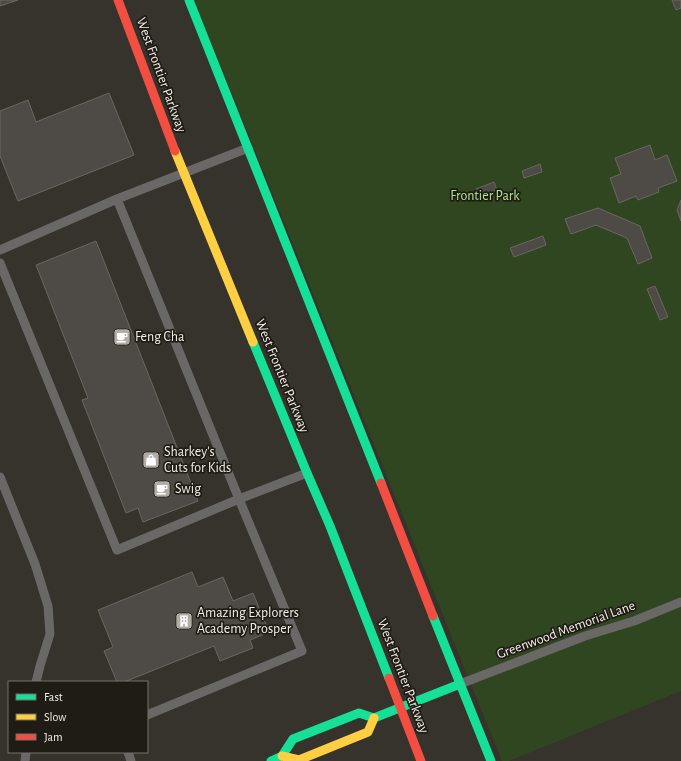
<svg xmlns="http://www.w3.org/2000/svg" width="681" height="761" font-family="'Alegreya Sans',sans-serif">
	<rect width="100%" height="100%" fill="#36322c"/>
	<path fill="#304621" d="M194 0H681V691L509 761H502Z"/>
	<path fill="#4e4a45" stroke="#6a6761" d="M0 0H18L0 6Z
		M672 0H681V8L676 10Z
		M109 93 134 155 18 201 0 156V111L28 100 36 122Z
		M650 145 655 160 667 155 677 181 658 188 659 192 638 200 636 196 619 203 610 178 621 174 615 158Z
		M540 164 542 172 524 178 522 171Z
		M494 182 497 190 479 196 476 189Z
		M681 200V221L677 210Z
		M598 208 640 226 652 258 638 264 627 238 596 225 571 234 565 219Z
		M543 236 546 245 514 257 510 248Z
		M96 241 198 501 143 522 138 508 126 513 82 400 88 398 36 265Z
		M655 286 668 317 660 320 647 289Z
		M192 572 198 587 223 577 233 601 253 593 269 632 250 640 253 648 220 661 214 646 124 682H117L104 651 113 647 98 610Z"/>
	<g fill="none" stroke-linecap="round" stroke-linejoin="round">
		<path stroke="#6a6866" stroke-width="9" d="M117 199 239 499 302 651 147 715
			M0 250 117 199 248 148
			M0 263 117 550 239 499 307 473
			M0 477 35 564 48 606 50 634 40 666 36 682
			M460 684 585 636 634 621 681 602
			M128 752 131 761
			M25 761 26 752"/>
		<path stroke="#16e098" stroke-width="9" d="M189 0 381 483
			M253 342 307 473 330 526 389 678
			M433 616 491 761
			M271 761 282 756 293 739 359 713 374 718 460 684"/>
		<path stroke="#ffcf43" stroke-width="9" d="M175 151 253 342
			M282 756 299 760 368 732 374 718"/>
		<path stroke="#f24e42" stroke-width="9" d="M118 0 175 151
			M381 483 433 616
			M389 678 421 761"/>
	</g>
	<defs>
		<symbol id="cafe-square" viewBox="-11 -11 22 22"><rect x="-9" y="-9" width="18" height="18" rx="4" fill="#b1aca6" stroke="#1f1c16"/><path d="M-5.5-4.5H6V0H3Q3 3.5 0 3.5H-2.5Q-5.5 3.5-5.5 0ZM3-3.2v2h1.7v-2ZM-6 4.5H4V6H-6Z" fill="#fff"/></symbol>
		<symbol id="shop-square" viewBox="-11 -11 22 22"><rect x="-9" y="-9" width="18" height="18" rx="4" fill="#b1aca6" stroke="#1f1c16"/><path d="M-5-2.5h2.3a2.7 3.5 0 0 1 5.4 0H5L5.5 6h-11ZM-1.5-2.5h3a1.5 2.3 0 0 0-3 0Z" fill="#fff"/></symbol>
		<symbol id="building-square" viewBox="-11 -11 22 22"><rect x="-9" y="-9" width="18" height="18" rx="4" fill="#b1aca6" stroke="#1f1c16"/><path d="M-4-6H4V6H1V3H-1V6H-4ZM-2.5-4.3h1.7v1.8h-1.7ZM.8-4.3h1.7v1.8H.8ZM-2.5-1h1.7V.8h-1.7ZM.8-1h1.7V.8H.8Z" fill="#fff"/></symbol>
	</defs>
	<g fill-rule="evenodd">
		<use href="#cafe-square" x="112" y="327" width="20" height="20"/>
		<use href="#shop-square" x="141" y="450" width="20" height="20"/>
		<use href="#cafe-square" x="152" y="479" width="20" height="20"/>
		<use href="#building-square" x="174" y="611" width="20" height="20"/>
	</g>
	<g text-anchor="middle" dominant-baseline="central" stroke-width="3.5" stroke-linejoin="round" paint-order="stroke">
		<g font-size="14" fill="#f3eee7" stroke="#1f1c16">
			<text transform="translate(161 75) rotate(70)">West Frontier Parkway</text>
			<text transform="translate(282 376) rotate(68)">West Frontier Parkway</text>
			<text transform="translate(566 630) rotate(-20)">Greenwood Memorial Lane</text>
			<text transform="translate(403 676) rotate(69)">West Frontier Parkway</text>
		</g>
		<g font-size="14" fill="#aee68d" stroke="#1f1c16">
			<text x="485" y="196">Frontier Park</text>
		</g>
		<g font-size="14" fill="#f3eee7" stroke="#1f1c16" text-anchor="start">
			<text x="135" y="337">Feng Cha</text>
			<text x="164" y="452">Sharkey’s<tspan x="164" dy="16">Cuts for Kids</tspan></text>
			<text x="175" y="489">Swig</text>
			<text x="197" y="613">Amazing Explorers<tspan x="197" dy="16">Academy Prosper</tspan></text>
		</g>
	</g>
	<rect x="8" y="681" width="140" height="72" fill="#1f1c16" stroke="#74706a"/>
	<rect x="16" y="694" width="20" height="6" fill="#16e098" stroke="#74706a"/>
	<text x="44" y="701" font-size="12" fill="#f3eee7">Fast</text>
	<rect x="16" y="714" width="20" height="6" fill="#ffcf43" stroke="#74706a"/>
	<text x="44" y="721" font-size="12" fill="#f3eee7">Slow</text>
	<rect x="16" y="734" width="20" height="6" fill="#f24e42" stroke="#74706a"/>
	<text x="44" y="741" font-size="12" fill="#f3eee7">Jam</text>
</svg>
